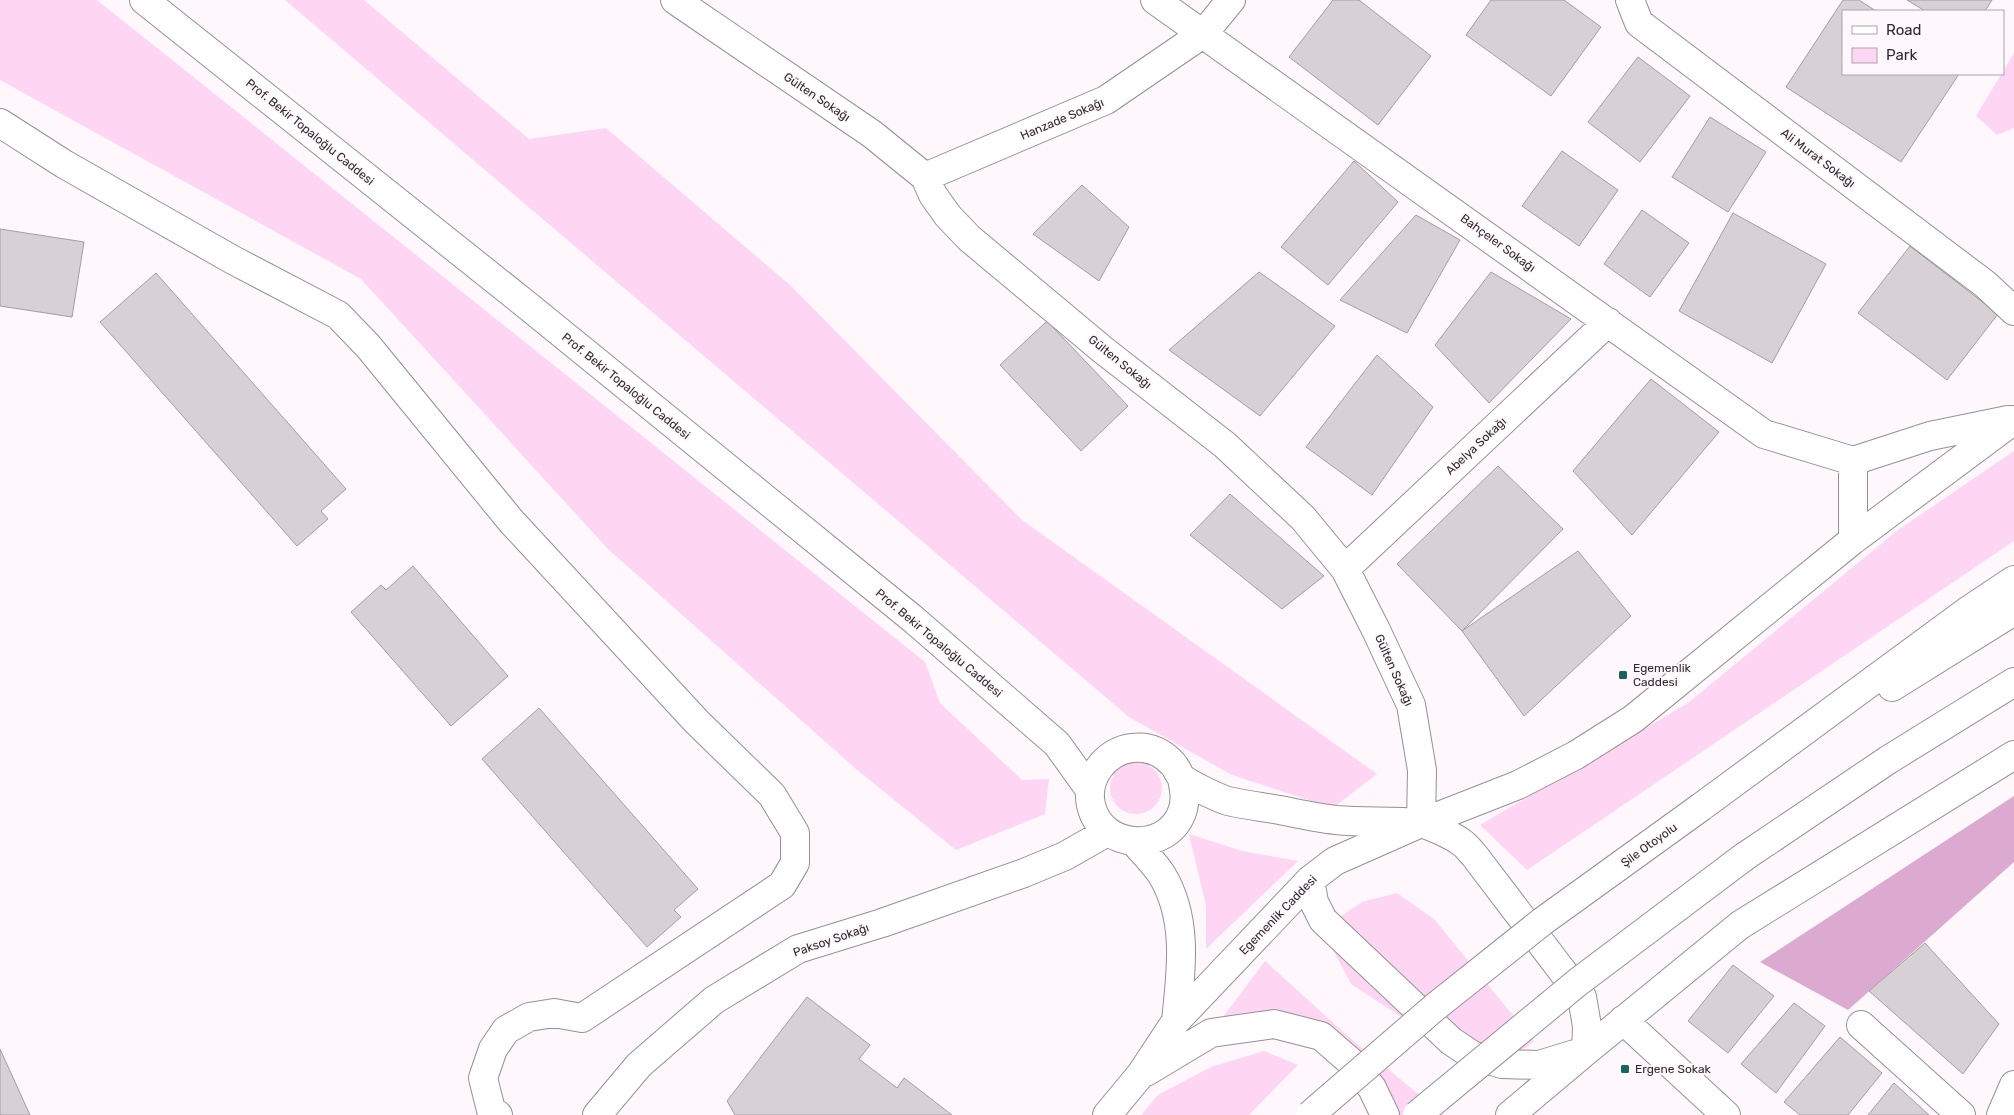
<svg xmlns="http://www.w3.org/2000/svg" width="2014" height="1115" font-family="Rubik,sans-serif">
	<rect width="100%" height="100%" fill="#fef7fc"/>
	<path fill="#fed6f4" d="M0 0H97L925 662 940 703 1022 780 1049 779 1045 814 956 850 856 769 608 549 361 279 0 80Z
		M285 0H364L529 139 606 128 791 286 1022 520 1377 774 1333 808 1232 775 1129 717Z
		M2014 53V128L1997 135 1976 116Z
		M2014 451V541L1527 870 1480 825 1688 703 1898 530Z
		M1110 788a26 26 0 1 1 52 0a26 26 0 1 1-52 0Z
		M1189 834 1242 851 1298 861 1206 949V906Z
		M1397 893 1434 919 1534 1041 1490 1075 1351 984 1330 944 1335 920 1362 902Z
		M1265 961 1350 1038 1444 1115H1389L1298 1030 1211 1033Z
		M1264 1051 1298 1065 1249 1115H1141L1158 1095 1211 1067Z"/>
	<path fill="#dca9d0" d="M2014 796V862L1848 1010 1760 962Z"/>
	<path fill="#d7d0d5" stroke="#a49ea2" d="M1333 0H1359L1431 56 1378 125 1289 57Z
		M1491 0H1564L1601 27 1551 96 1466 35Z
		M1843 0H1859L1876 11H1843V74H1959L1901 162 1786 87Z
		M1907 0H1992L1985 11H1925Z
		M1638 57 1690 96 1640 162 1588 122Z
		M1710 117 1766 152 1728 212 1672 177Z
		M1562 151 1618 190 1579 246 1522 206Z
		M1354 161 1398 202 1328 285 1281 247Z
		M1082 185 1129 227 1099 281 1033 234Z
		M1642 210 1689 243 1650 297 1604 264Z
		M1733 213 1826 264 1772 363 1679 311Z
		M1416 215 1460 240 1407 333 1340 300Z
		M0 229 84 242 72 317 0 306Z
		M1910 246 1998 314 1947 380 1858 313Z
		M1259 272 1335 326 1260 416 1169 350Z
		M1491 272 1571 319 1489 403 1435 345Z
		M156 273 346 489 321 511 328 519 297 546 100 322Z
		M1047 321 1128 406 1081 451 1000 365Z
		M1377 355 1433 407 1372 495 1306 447Z
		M1651 379 1719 432 1632 535 1573 471Z
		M1498 466 1563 529 1462 631 1397 564Z
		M1230 494 1324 576 1282 609 1190 535Z
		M1578 551 1631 616 1524 716 1462 631Z
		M413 566 508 676 451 726 351 612 381 585 386 590Z
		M539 708 698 889 674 910 681 917 647 947 482 759Z
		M1925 943 1999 1024 1963 1074 1869 991Z
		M1733 965 1774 996 1728 1053 1688 1021Z
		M807 997 870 1045 859 1059 897 1088 904 1078 952 1115H735L727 1101Z
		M1794 1003 1825 1026 1776 1093 1741 1064Z
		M1840 1037 1882 1073 1848 1115H1800L1784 1102Z
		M0 1049 30 1115H0Z
		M1894 1083 1929 1115H1868Z"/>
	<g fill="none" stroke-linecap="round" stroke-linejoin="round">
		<defs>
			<path id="minor" d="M144 0 523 302 913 619 1057 744 1090 790
				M675 0 872 134 925 177 933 195 948 216 969 238 1103 350 1225 445 1303 518 1345 569 1376 630 1411 705 1422 770 1421 823
				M1155 0 1764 434 1853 461
				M1630 0 1639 23 1985 284 2014 311
				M0 123 64 164 233 260 338 315 368 346 511 521 697 722 772 795 795 833V863L782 885 582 1018 554 1013 529 1017 506 1030 493 1049 483 1078 491 1110 498 1115
				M925 177 1106 100 1204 33 1231 0
				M1853 461 1930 436 2008 420
				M1853 461V540
				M1345 569 1608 322
				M1182 779C1184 789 1186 798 1183 809 1170 854 1101 851 1091 805 1085 779 1105 751 1132 748 1148 746 1162 752 1173 764 1177 768 1179 776 1183 779 1191 785 1218 798 1228 801 1245 805 1263 807 1280 810 1299 814 1317 818 1336 820 1364 823 1392 820 1419 823 1428 824 1453 836 1461 842 1466 845 1470 851 1474 855L1582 997 1587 1026 1586 1051
				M1135 843C1144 853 1155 864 1162 875 1189 920 1181 972 1176 1021
				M1310 880 1314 902 1323 920 1451 1041 1472 1055 1502 1064 1539 1065 1575 1054
				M1623 1020 1726 1115
				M1861 1025 1961 1115
				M1146 1072 1211 1033 1274 1024 1321 1036 1351 1062 1372 1088 1385 1115
				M597 1115 639 1065 714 1000 798 949 882 923 1024 873 1065 856 1107 832
				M1107 1115 1141 1074 1176 1021 1310 880 1335 861 1421 823 1518 785 1576 755 1633 719 1853 540 2014 420
				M1510 1115 1586 1051 1740 925 2014 755
				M2001 1115 2014 1085"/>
			<path id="highway" d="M1892 687 2014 611
				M1701 807 1966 612 2014 580
				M1744 857 1888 760 2014 682"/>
		</defs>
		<use href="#minor" stroke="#969094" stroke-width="30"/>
		<use href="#highway" stroke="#969094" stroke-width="30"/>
		<use href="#minor" stroke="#fff" stroke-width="28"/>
		<use href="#highway" stroke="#fff" stroke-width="28"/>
		<defs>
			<path id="highway-bridge" d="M1310 1115 1435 1007 1543 921 1701 807
				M1417 1115 1578 982 1744 857"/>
		</defs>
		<use href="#highway-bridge" stroke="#969094" stroke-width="30" stroke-linecap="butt"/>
		<use href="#highway-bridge" stroke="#fff" stroke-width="28"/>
	</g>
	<g fill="#19645c" stroke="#fef7fc" stroke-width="2">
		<rect x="1618" y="670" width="10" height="10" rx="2.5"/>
		<rect x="1620" y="1064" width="10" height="10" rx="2.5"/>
	</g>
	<g text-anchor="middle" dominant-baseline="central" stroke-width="4" stroke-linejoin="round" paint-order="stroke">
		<g font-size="12" fill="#2e2b2d" stroke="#fef7fc">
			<text transform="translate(817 97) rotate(34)">Gülten Sokağı</text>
			<text transform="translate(1062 119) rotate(-23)">Hanzade Sokağı</text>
			<text transform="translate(310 132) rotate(39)">Prof. Bekir Topaloğlu Caddesi</text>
			<text transform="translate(1818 158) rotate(37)">Ali Murat Sokağı</text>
			<text transform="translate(1498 243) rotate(36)">Bahçeler Sokağı</text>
			<text transform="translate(1120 362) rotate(39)">Gülten Sokağı</text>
			<text transform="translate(626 386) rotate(39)">Prof. Bekir Topaloğlu Caddesi</text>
			<text transform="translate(1476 446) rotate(-43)">Abelya Sokağı</text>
			<text transform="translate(939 643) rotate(40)">Prof. Bekir Topaloğlu Caddesi</text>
			<text transform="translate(1394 670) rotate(66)">Gülten Sokağı</text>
			<text transform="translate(1649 845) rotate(-36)">Şile Otoyolu</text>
			<text transform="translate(1278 915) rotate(-46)">Egemenlik Caddesi</text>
			<text transform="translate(831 940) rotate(-19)">Paksoy Sokağı</text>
		</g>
		<g font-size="12" fill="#2e2b2d" stroke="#fef7fc" text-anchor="start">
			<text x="1633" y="668">Egemenlik<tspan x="1633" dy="14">Caddesi</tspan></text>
			<text x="1635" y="1069">Ergene Sokak</text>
		</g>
	</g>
	<rect x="1842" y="10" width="162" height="65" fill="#fef7fc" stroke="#aba5a9"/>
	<rect x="1852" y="26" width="25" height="8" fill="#ffffff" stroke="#aba5a9"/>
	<text x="1886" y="35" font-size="15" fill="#2e2b2d">Road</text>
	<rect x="1852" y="48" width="25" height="15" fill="#fed6f4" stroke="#aba5a9"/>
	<text x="1886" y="60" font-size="15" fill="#2e2b2d">Park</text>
</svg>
